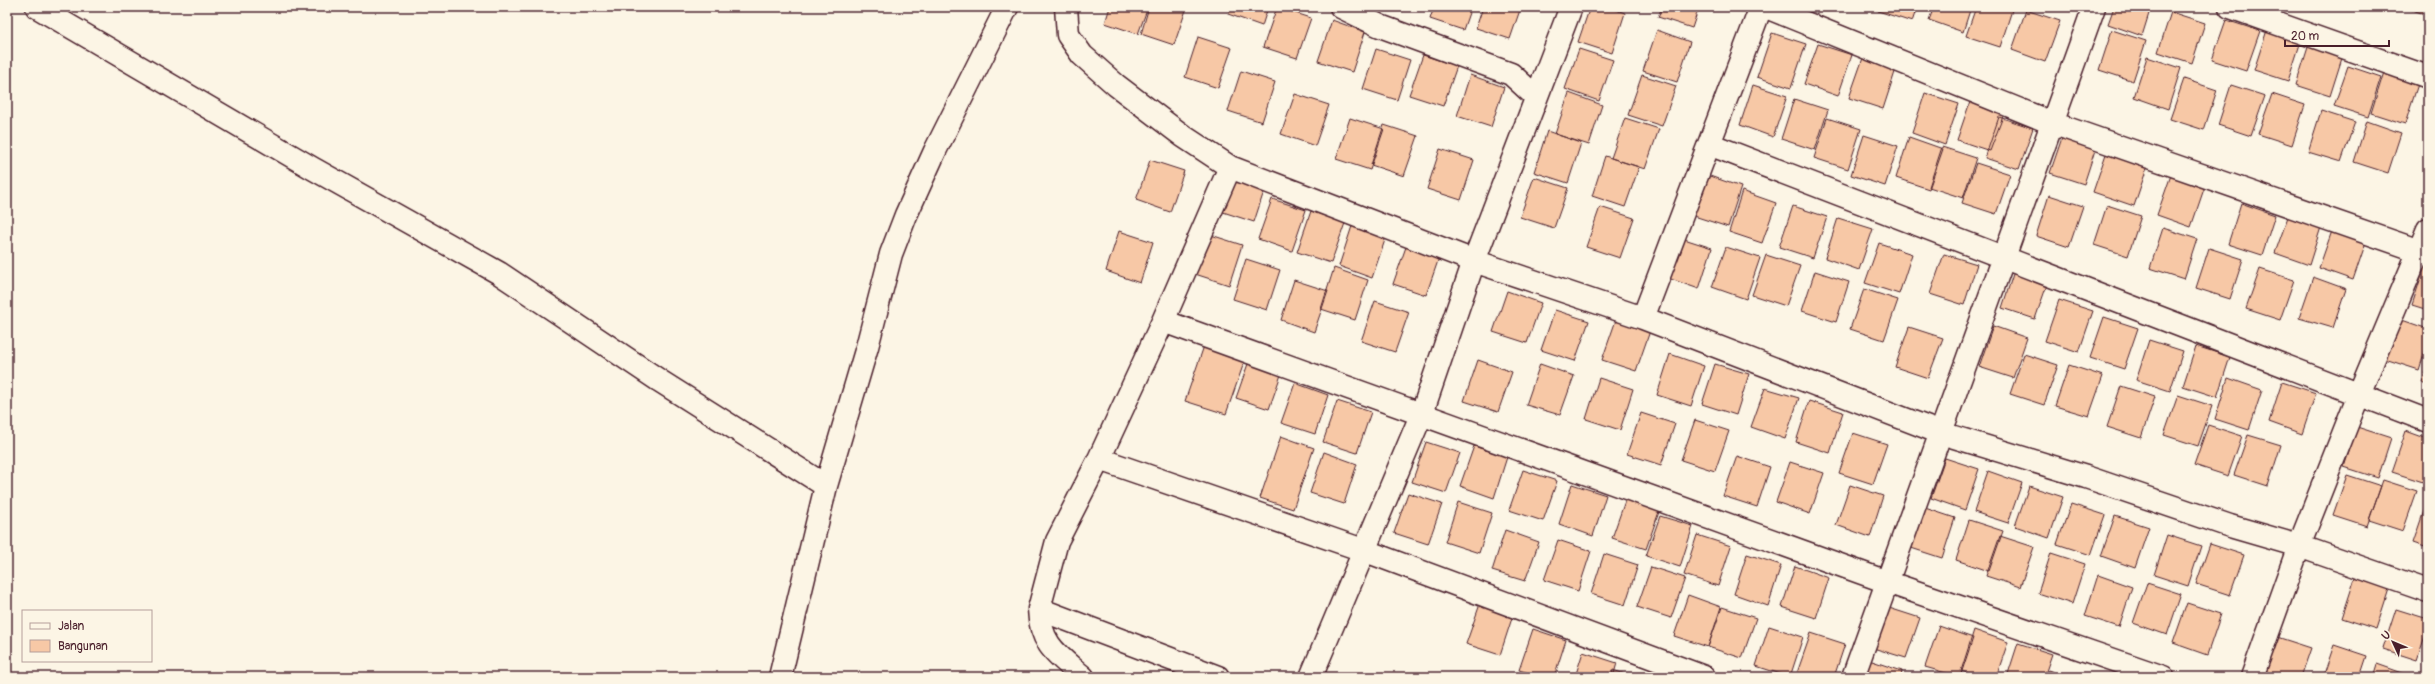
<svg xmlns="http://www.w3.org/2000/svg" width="2435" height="684" font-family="Pangolin,sans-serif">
	<rect width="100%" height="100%" fill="#fcf5e5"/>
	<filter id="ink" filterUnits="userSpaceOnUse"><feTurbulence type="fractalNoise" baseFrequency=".025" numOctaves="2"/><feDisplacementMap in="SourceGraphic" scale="8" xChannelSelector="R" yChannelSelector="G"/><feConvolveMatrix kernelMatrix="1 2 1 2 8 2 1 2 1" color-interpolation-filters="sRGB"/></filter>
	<g filter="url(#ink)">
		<path fill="#f7c8a6" stroke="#4a1f2b" d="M1110 7H1148L1138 34 1105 23Z
			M1149 7H1187L1174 45 1141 34Z
			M1231 7H1268L1262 26 1228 14Z
			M1277 7 1311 18 1297 58 1263 47Z
			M1434 7H1471L1463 30 1430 19Z
			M1483 7H1521L1510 39 1476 28Z
			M1590 7H1608L1625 13 1612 53 1578 42Z
			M1662 7H1699L1692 28 1658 17Z
			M1879 7H1917L1912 22 1878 11Z
			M1934 7H1971L1963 32 1929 20Z
			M1976 7H2013L2000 47 1966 36Z
			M2114 7H2151L2142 36 2108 24Z
			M2413 7H2428V15L2412 10Z
			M2026 10 2060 21 2045 62 2012 50Z
			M2171 12 2205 23 2192 63 2158 52Z
			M1332 20 1365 32 1352 72 1318 61Z
			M2226 20 2260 31 2246 71 2212 60Z
			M1657 30 1690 42 1677 82 1643 71Z
			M2112 30 2146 41 2133 81 2099 70Z
			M2267 30 2301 41 2288 81 2254 70Z
			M1772 33 1806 44 1791 88 1757 77Z
			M1198 37 1232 48 1218 88 1185 77Z
			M1818 44 1852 55 1838 96 1804 84Z
			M2309 44 2343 55 2330 96 2296 85Z
			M1376 49 1410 60 1397 100 1363 89Z
			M1579 49 1613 60 1599 101 1565 89Z
			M1423 55 1457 66 1443 106 1409 95Z
			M2147 57 2181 68 2168 109 2134 97Z
			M1863 58 1896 69 1883 109 1849 98Z
			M2348 66 2381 77 2368 117 2334 106Z
			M1241 71 1275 82 1262 122 1228 111Z
			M2384 72 2418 84 2405 124 2371 113Z
			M1470 75 1504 87 1491 127 1457 116Z
			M1642 75 1676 86 1662 126 1628 115Z
			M2184 79 2217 90 2204 130 2170 119Z
			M1753 85 1787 96 1773 137 1740 125Z
			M2231 85 2265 96 2251 136 2218 125Z
			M1569 93 1602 105 1589 145 1555 134Z
			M1925 93 1959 104 1945 145 1912 133Z
			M1295 94 1329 105 1315 146 1281 134Z
			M2272 94 2305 105 2292 145 2258 134Z
			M1794 99 1828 110 1815 150 1781 139Z
			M1971 99 2005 111 1990 151 1957 140Z
			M2321 111 2355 122 2341 162 2308 152Z
			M1999 117 2033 128 2019 169 1985 158Z
			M1350 118 1384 129 1370 170 1336 159Z
			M1625 118 1659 129 1645 169 1611 158Z
			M1827 118 1861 129 1848 169 1814 158Z
			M2367 121 2401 133 2388 173 2354 162Z
			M1384 125 1418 136 1404 176 1371 165Z
			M1547 131 1581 143 1568 183 1534 172Z
			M2064 132 2097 144 2084 184 2050 173Z
			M1864 135 1898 146 1885 186 1851 175Z
			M1909 137 1943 149 1929 189 1896 178Z
			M1942 147 1976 158 1963 198 1929 187Z
			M1440 149 1474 160 1461 200 1427 189Z
			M2107 151 2148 165 2134 206 2093 192Z
			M1605 156 1639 167 1625 207 1592 196Z
			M1150 160 1184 171 1170 212 1136 200Z
			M1976 163 2010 174 1996 214 1962 203Z
			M1233 171 1267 182 1254 222 1220 211Z
			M1707 175 1741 187 1728 227 1694 216Z
			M2171 175 2205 186 2191 227 2157 215Z
			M1534 177 1568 188 1554 228 1520 217Z
			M1742 191 1776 203 1762 243 1729 232Z
			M2049 195 2083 206 2069 247 2036 236Z
			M1272 199 1306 210 1292 251 1258 239Z
			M2241 203 2275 215 2262 255 2228 244Z
			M2107 205 2141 216 2128 256 2094 245Z
			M1793 206 1827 217 1813 258 1779 247Z
			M1600 207 1634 218 1620 258 1586 247Z
			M1311 211 1345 223 1331 263 1297 252Z
			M2289 214 2322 224 2309 265 2275 253Z
			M1838 218 1873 229 1859 270 1825 258Z
			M1352 226 1386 237 1372 278 1339 266Z
			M2163 228 2197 239 2184 279 2150 268Z
			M2333 228 2367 239 2353 280 2319 268Z
			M1119 231 1153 242 1140 283 1106 271Z
			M1208 234 1242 245 1229 285 1195 274Z
			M1678 237 1712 248 1699 289 1665 277Z
			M1879 243 1912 254 1899 294 1865 283Z
			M1407 244 1440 255 1426 295 1393 284Z
			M1726 247 1760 258 1746 299 1712 287Z
			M2209 248 2243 259 2230 299 2196 288Z
			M1944 254 1977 264 1964 305 1930 294Z
			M1766 255 1800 266 1786 306 1752 295Z
			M1246 259 1280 270 1267 310 1233 299Z
			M2425 265 2428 266V310L2412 305Z
			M1334 268 1368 280 1355 320 1321 309Z
			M2015 268 2049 279 2035 319 2002 308Z
			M2260 269 2294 280 2280 320 2246 309Z
			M1815 271 1849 282 1836 322 1802 311Z
			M2313 277 2346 289 2333 328 2299 318Z
			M1294 280 1328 291 1314 332 1281 320Z
			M1864 289 1898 300 1884 340 1850 329Z
			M1507 291 1541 303 1527 343 1493 332Z
			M2059 300 2093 311 2079 352 2045 341Z
			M1375 301 1409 312 1395 352 1361 341Z
			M1555 310 1589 321 1575 361 1541 350Z
			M2104 317 2138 328 2124 369 2090 358Z
			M2399 319 2428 329V342L2419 370 2385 359Z
			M1616 320 1650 331 1636 371 1602 360Z
			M1993 326 2027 338 2013 378 1979 367Z
			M1909 327 1943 338 1928 378 1895 367Z
			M2149 340 2183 351 2170 391 2136 380Z
			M1205 343 1246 357 1226 414 1185 401Z
			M2196 346 2230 357 2217 397 2183 386Z
			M1670 354 1704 366 1691 406 1657 395Z
			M2024 354 2058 365 2044 405 2010 394Z
			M1250 358 1283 369 1269 409 1236 398Z
			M1478 360 1512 372 1498 412 1464 401Z
			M1540 364 1574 376 1560 415 1526 405Z
			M1715 364 1749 374 1736 415 1702 404Z
			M2069 365 2103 376 2089 416 2055 406Z
			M2428 365V385L2422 383Z
			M1599 378 1633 389 1620 430 1586 419Z
			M2228 378 2262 390 2249 430 2215 419Z
			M2282 382 2316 393 2302 434 2269 422Z
			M1295 383 1328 395 1315 434 1281 423Z
			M2121 386 2155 397 2141 438 2107 427Z
			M1765 388 1799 398 1785 439 1751 427Z
			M2178 395 2212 406 2198 446 2164 435Z
			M1337 401 1371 412 1357 453 1323 442Z
			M1809 401 1843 412 1830 453 1796 442Z
			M1641 413 1675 424 1661 465 1627 454Z
			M1695 420 1729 431 1715 471 1681 460Z
			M2208 425 2242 436 2228 476 2194 465Z
			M2357 427 2391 438 2378 478 2344 467Z
			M2406 431 2428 439V476L2426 483 2392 472Z
			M1853 433 1887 444 1873 484 1839 473Z
			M2248 435 2281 445 2268 486 2234 475Z
			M1281 436 1314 448 1293 509 1260 498Z
			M1426 442 1460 453 1446 493 1412 482Z
			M1474 446 1507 457 1494 498 1460 486Z
			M1324 452 1357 464 1344 504 1310 493Z
			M1737 456 1770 467 1757 507 1723 496Z
			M1945 458 1979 469 1965 510 1931 498Z
			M1790 462 1824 473 1810 514 1776 502Z
			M1523 470 1557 481 1543 521 1509 510Z
			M1988 471 2022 483 2008 523 1974 512Z
			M2347 475 2381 486 2367 526 2333 515Z
			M2383 480 2417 491 2403 531 2369 520Z
			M1572 484 1606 495 1593 536 1559 524Z
			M1850 485 1883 496 1870 537 1836 525Z
			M2029 486 2063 497 2049 538 2015 526Z
			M1408 493 1442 504 1428 544 1394 533Z
			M1626 498 1660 509 1646 549 1612 538Z
			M1458 502 1492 513 1479 553 1445 542Z
			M2427 502H2428V548L2413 543Z
			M2071 504 2105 515 2091 555 2057 544Z
			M1922 507 1955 518 1942 558 1908 547Z
			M1660 516 1693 526 1680 567 1646 556Z
			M2115 516 2149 527 2135 568 2101 556Z
			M1969 520 2003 531 1989 571 1956 560Z
			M1505 530 1539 542 1525 581 1492 571Z
			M1697 535 1731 546 1718 586 1684 575Z
			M2167 535 2201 546 2188 586 2154 575Z
			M2000 536 2034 547 2020 587 1986 576Z
			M1558 540 1591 551 1578 591 1544 580Z
			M2210 544 2244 555 2230 595 2196 584Z
			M2051 553 2085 564 2072 604 2038 593Z
			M1604 554 1638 565 1625 605 1591 594Z
			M1747 554 1781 565 1768 606 1734 594Z
			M1795 566 1829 578 1816 618 1782 607Z
			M1651 567 1685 578 1671 618 1637 607Z
			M2098 575 2132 587 2119 627 2085 616Z
			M2355 578 2389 589 2376 629 2342 618Z
			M2147 583 2181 594 2167 635 2133 623Z
			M1688 595 1721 607 1708 647 1674 636Z
			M2187 603 2221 614 2207 655 2173 643Z
			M1480 604 1513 615 1500 655 1466 644Z
			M1722 607 1756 618 1742 658 1708 647Z
			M1886 607 1920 618 1906 658 1873 648Z
			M2396 609 2428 619V627L2417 660 2383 649Z
			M1769 626 1803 637 1790 677 1756 666Z
			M1939 626 1973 638 1960 677 1925 667Z
			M1533 629 1566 640 1554 677H1542L1519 670Z
			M1974 630 2008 642 1996 677H1980L1961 671Z
			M1811 633 1845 644 1834 677H1810L1797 673Z
			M2277 637 2311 648 2301 677H2264Z
			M2018 643 2052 654 2044 677H2007Z
			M2334 645 2367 656 2360 677H2323Z
			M1583 652 1617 663 1613 677H1575Z
			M1869 660 1902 671 1901 677H1863Z
			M2377 664 2411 676V677H2373Z
			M1613 670 1634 677H1611Z
			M2048 670 2067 677H2046Z"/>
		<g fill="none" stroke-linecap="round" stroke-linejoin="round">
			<defs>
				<path id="street" d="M37 7 312 168 499 273 660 381 826 486
					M1066 7 1068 35 1082 55 1116 85 1183 136 1230 167 1474 261 1643 318 1941 433 2086 477 2230 526 2299 546 2359 394 2428 229
					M1341 7 1380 26 1511 74 1536 97
					M1766 7 2052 123 2428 254
					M2230 7 2428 77
					M1709 144 2428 421
					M1643 318 1761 7
					M1163 321 1887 582 2163 677
					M1099 459 1363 550 1704 677
					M1039 609C1040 645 1058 655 1083 677
					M780 677 826 486 867 347 891 254 906 215 935 151 1007 7
					M1218 677 1039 609 1057 541 1099 459 1163 321 1230 167
					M1311 677 1422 413 1474 261 1571 7
					M1853 677 2094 7
					M2252 677 2299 546 2428 591"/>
			</defs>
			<use href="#street" stroke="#4a1f2b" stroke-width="25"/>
			<use href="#street" stroke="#fcf5e5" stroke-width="22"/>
		</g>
	</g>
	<rect width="2435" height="684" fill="none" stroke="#fcf5e5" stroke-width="24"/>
	<rect x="12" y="12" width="2411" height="660" fill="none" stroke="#4a1f2b" stroke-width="1.5" filter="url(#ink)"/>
	<rect x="22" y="610" width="130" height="52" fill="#fcf5e5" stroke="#b59f9b"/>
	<rect x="30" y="623" width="20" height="6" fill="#fcf5e5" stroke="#b59f9b"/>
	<text x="58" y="630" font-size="12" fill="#4a1f2b">Jalan</text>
	<rect x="30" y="640" width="20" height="12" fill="#f7c8a6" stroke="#b59f9b"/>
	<text x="58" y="650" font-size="12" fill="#4a1f2b">Bangunan</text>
	<g transform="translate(2393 642) rotate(314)" stroke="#fcf5e5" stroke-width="3" paint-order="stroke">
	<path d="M0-3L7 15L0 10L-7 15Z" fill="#4a1f2b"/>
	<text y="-6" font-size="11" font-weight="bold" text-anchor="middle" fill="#4a1f2b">U</text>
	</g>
	<path d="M2285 40v6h104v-6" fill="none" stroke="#4a1f2b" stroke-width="2"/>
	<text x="2291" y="40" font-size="12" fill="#4a1f2b" stroke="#fcf5e5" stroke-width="3" paint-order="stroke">20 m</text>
</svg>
